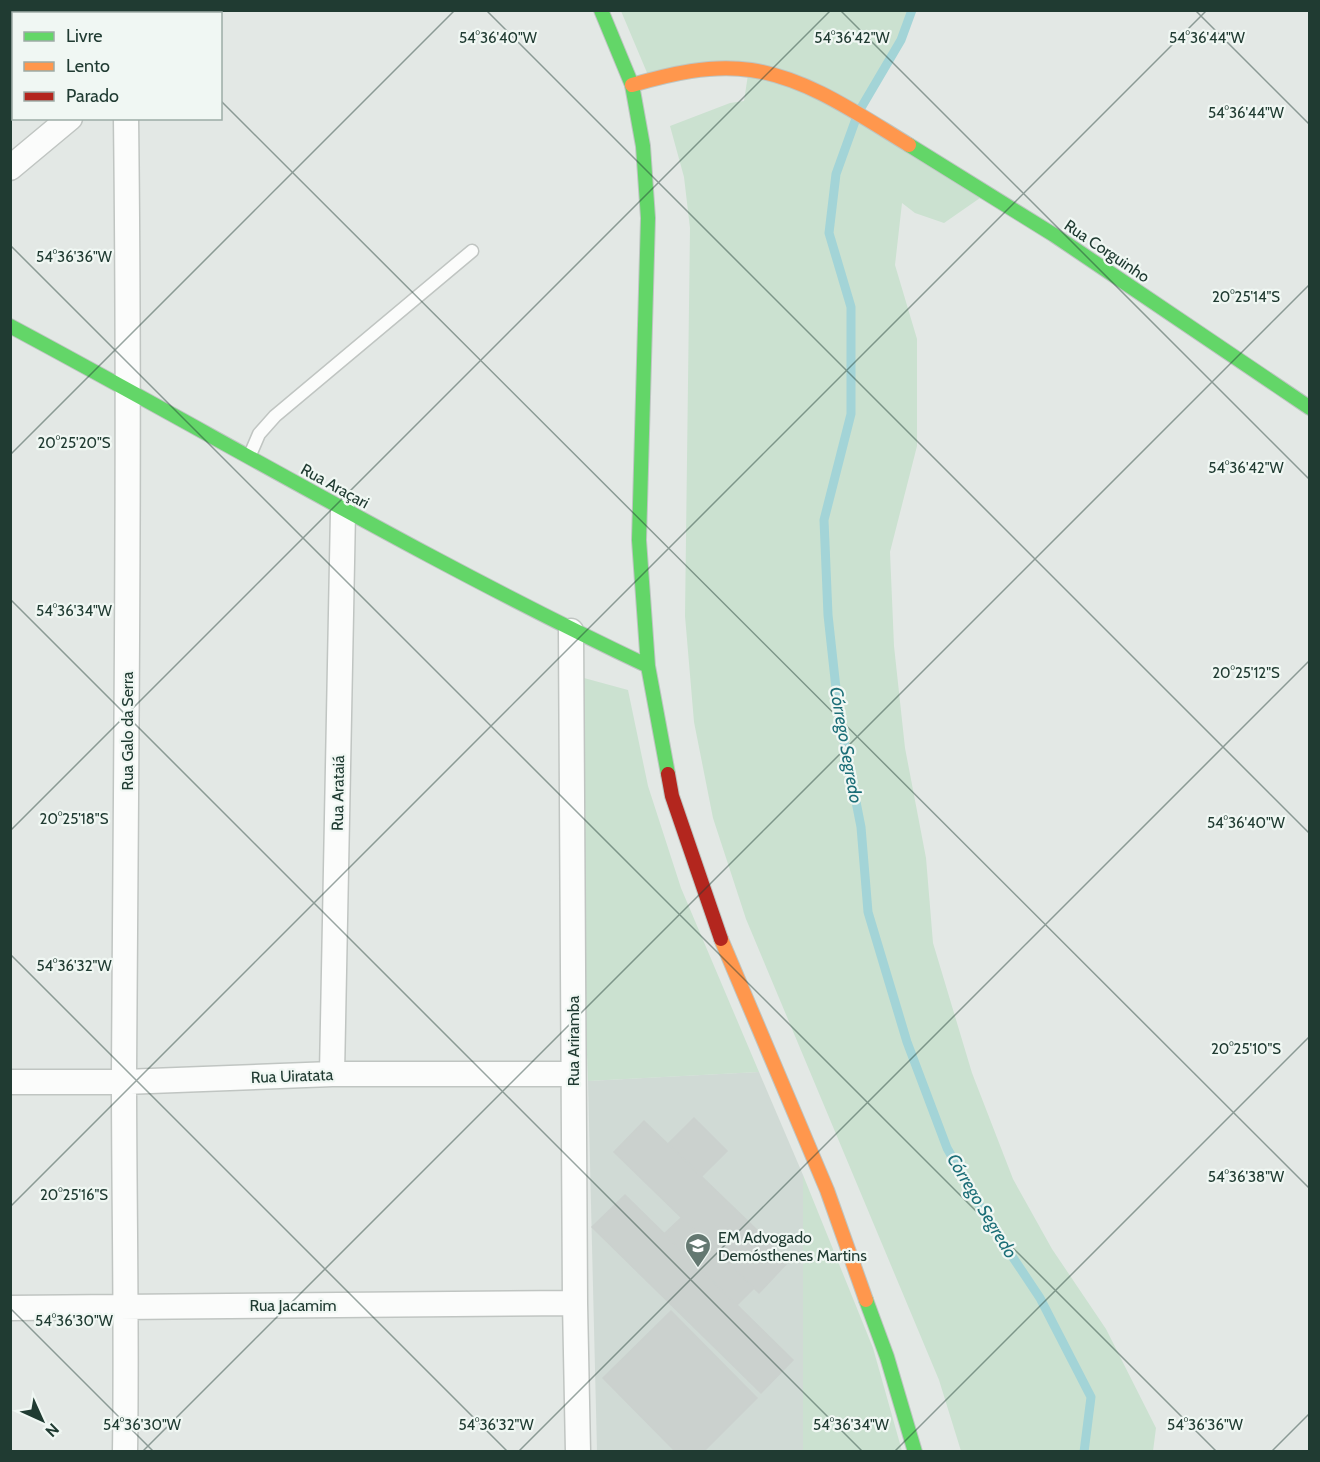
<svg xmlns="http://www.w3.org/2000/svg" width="1320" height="1462" font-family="Cabin,sans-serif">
	<rect width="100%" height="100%" fill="#e3e8e5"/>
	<path fill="#d0dad5" d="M759 1072 803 1175V1451H597L588 1081Z"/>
	<path fill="#cbe1d0" d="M621 11H912L901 40 863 111 980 198 944 223 915 213 902 203 895 265 917 339V446L890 552 894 646 905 748 926 858 933 943 972 1073 1013 1179 1052 1249 1106 1329 1156 1428 1153 1451H961L939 1380 746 919 713 818 694 722 685 616 690 228 684 177 670 126 730 103 744 101 749 68 648 75Z
		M573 675 628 690 648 786 681 888 759 1072 588 1081Z
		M803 1175 873 1348 902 1451 803 1452Z"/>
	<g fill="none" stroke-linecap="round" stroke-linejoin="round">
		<path stroke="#a3d4d7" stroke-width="9" d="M912 10 901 40 858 113 836 174 829 233 851 307V414L824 520 828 615 839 716 861 827 868 912 907 1042 947 1148 986 1217 1040 1298 1091 1397 1084 1452"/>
	</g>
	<path fill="#cbd1ce" stroke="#cbd1ce" stroke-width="1.5" d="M694 1118 727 1151 702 1176 668 1144Z
		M644 1121 789 1261 759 1293 614 1152Z
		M625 1195 793 1360 761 1393 592 1227Z
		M681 1218 754 1288 737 1305 664 1234Z
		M671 1311 757 1398 703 1452H676L603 1378Z"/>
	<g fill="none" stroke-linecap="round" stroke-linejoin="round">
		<defs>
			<path id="lane" d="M250 455 259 434 275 416 472 251"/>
			<path id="street" d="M194 14 198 10
				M10 168 70 118
				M571 631 575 1303 578 1452
				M332 1074 343 511
				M10 1082H124L332 1074H573
				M10 1308 575 1303
				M125 1452C127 1326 124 1201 124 1076 126 757 130 438 126 118"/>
			<path id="fast" d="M601 10 632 85 643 146 648 218 639 540 648 666 668 774
				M909 145 1054 235 1310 408
				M10 326C223 440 430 563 648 666
				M866 1300 887 1357 915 1452"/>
			<path id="slow" d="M632 85C670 74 711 64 751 70 808 78 861 116 909 145
				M721 939 827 1190 866 1300"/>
			<path id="jam" d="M668 774 672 796 721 939"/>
		</defs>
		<use href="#lane" stroke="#c0c5c2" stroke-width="15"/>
		<use href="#street" stroke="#c0c5c2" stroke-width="27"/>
		<use href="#fast" stroke="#bec5c2" stroke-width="16"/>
		<use href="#slow" stroke="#bec5c2" stroke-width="16"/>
		<use href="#jam" stroke="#bec5c2" stroke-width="16"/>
		<use href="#lane" stroke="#fbfcfb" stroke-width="12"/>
		<use href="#street" stroke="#fbfcfb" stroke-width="24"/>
		<use href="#fast" stroke="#63d668" stroke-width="14"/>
		<use href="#slow" stroke="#ff974d" stroke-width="14"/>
		<use href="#jam" stroke="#b3261e" stroke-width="14"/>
	</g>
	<path fill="none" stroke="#203b32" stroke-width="1.5" stroke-opacity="0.45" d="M131 10 134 14M486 10 1310 834M840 10 1310 480M1195 10 1310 125M76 14 79 10M10 79 14 76M220 100 1310 1189M10 245 1217 1452M10 455 455 10M10 599 863 1452M10 831 831 10M10 954 508 1452M10 1207 1207 10M10 1308 154 1452M142 1452 1310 284M518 1452 1310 660M894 1452 1310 1036M1271 1452 1310 1413"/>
	<defs>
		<symbol id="school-pin" viewBox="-11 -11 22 30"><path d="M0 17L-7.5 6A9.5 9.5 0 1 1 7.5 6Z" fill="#647871" stroke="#f0f7f3"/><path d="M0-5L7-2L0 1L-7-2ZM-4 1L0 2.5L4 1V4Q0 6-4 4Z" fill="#fff"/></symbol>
	</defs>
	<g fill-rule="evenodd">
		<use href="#school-pin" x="683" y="1231" width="30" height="40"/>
	</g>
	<g text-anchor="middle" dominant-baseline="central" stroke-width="4.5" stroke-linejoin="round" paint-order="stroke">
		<g font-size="16" fill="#203b32" stroke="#f0f7f3">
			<text transform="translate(1107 251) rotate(34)">Rua Corguinho</text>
			<text transform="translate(335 486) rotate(29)">Rua Araçari</text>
			<text transform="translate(127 731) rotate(-90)">Rua Galo da Serra</text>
			<text transform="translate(338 793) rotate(-89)">Rua Arataiá</text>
			<text transform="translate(573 1041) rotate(-90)">Rua Ariramba</text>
			<text transform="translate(292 1076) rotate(-2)">Rua Uiratata</text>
			<text x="293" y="1305">Rua Jacamim</text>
		</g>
		<g font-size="16" fill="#203b32" stroke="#f0f7f3" text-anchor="start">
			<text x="718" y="1237">EM Advogado<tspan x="718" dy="18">Demósthenes Martins</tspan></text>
		</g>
		<g font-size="18" font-style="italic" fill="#1b6e77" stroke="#f0f7f3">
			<text transform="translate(846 745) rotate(80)">Córrego Segredo</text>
			<text transform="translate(982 1206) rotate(59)">Córrego Segredo</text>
		</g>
	</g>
	<g font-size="15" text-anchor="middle" fill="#203b32" stroke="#f0f7f3" stroke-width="4.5" stroke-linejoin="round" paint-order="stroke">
		<text x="498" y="43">54°36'40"W</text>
		<text x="852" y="43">54°36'42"W</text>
		<text x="1207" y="43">54°36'44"W</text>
		<text x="1246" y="118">54°36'44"W</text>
		<text x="74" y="262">54°36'36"W</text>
		<text x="1246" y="302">20°25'14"S</text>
		<text x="74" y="448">20°25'20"S</text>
		<text x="1246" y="473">54°36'42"W</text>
		<text x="74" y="616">54°36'34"W</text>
		<text x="1246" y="678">20°25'12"S</text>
		<text x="74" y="824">20°25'18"S</text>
		<text x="1246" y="828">54°36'40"W</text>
		<text x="74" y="971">54°36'32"W</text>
		<text x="1246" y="1054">20°25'10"S</text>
		<text x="1246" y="1182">54°36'38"W</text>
		<text x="74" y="1200">20°25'16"S</text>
		<text x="74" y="1326">54°36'30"W</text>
		<text x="142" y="1430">54°36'30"W</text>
		<text x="496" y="1430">54°36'32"W</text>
		<text x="851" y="1430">54°36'34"W</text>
		<text x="1205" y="1430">54°36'36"W</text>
	</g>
	<rect width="1320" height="1462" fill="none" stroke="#203b32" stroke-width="24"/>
	<rect x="12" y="12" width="210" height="108" fill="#f0f7f3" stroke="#9daca6" stroke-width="1.5"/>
	<rect x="24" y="32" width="30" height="9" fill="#63d668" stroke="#9daca6" stroke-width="1.5"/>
	<text x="66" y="42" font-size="18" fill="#203b32">Livre</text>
	<rect x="24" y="62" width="30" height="9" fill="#ff974d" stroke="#9daca6" stroke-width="1.5"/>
	<text x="66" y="72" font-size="18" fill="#203b32">Lento</text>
	<rect x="24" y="92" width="30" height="9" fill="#b3261e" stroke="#9daca6" stroke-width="1.5"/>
	<text x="66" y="102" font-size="18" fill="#203b32">Parado</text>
	<g transform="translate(42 1420) rotate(135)" stroke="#f0f7f3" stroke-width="4.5" paint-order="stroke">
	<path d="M0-4.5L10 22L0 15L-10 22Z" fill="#203b32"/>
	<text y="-9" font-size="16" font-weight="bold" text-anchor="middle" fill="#203b32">N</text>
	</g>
</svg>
